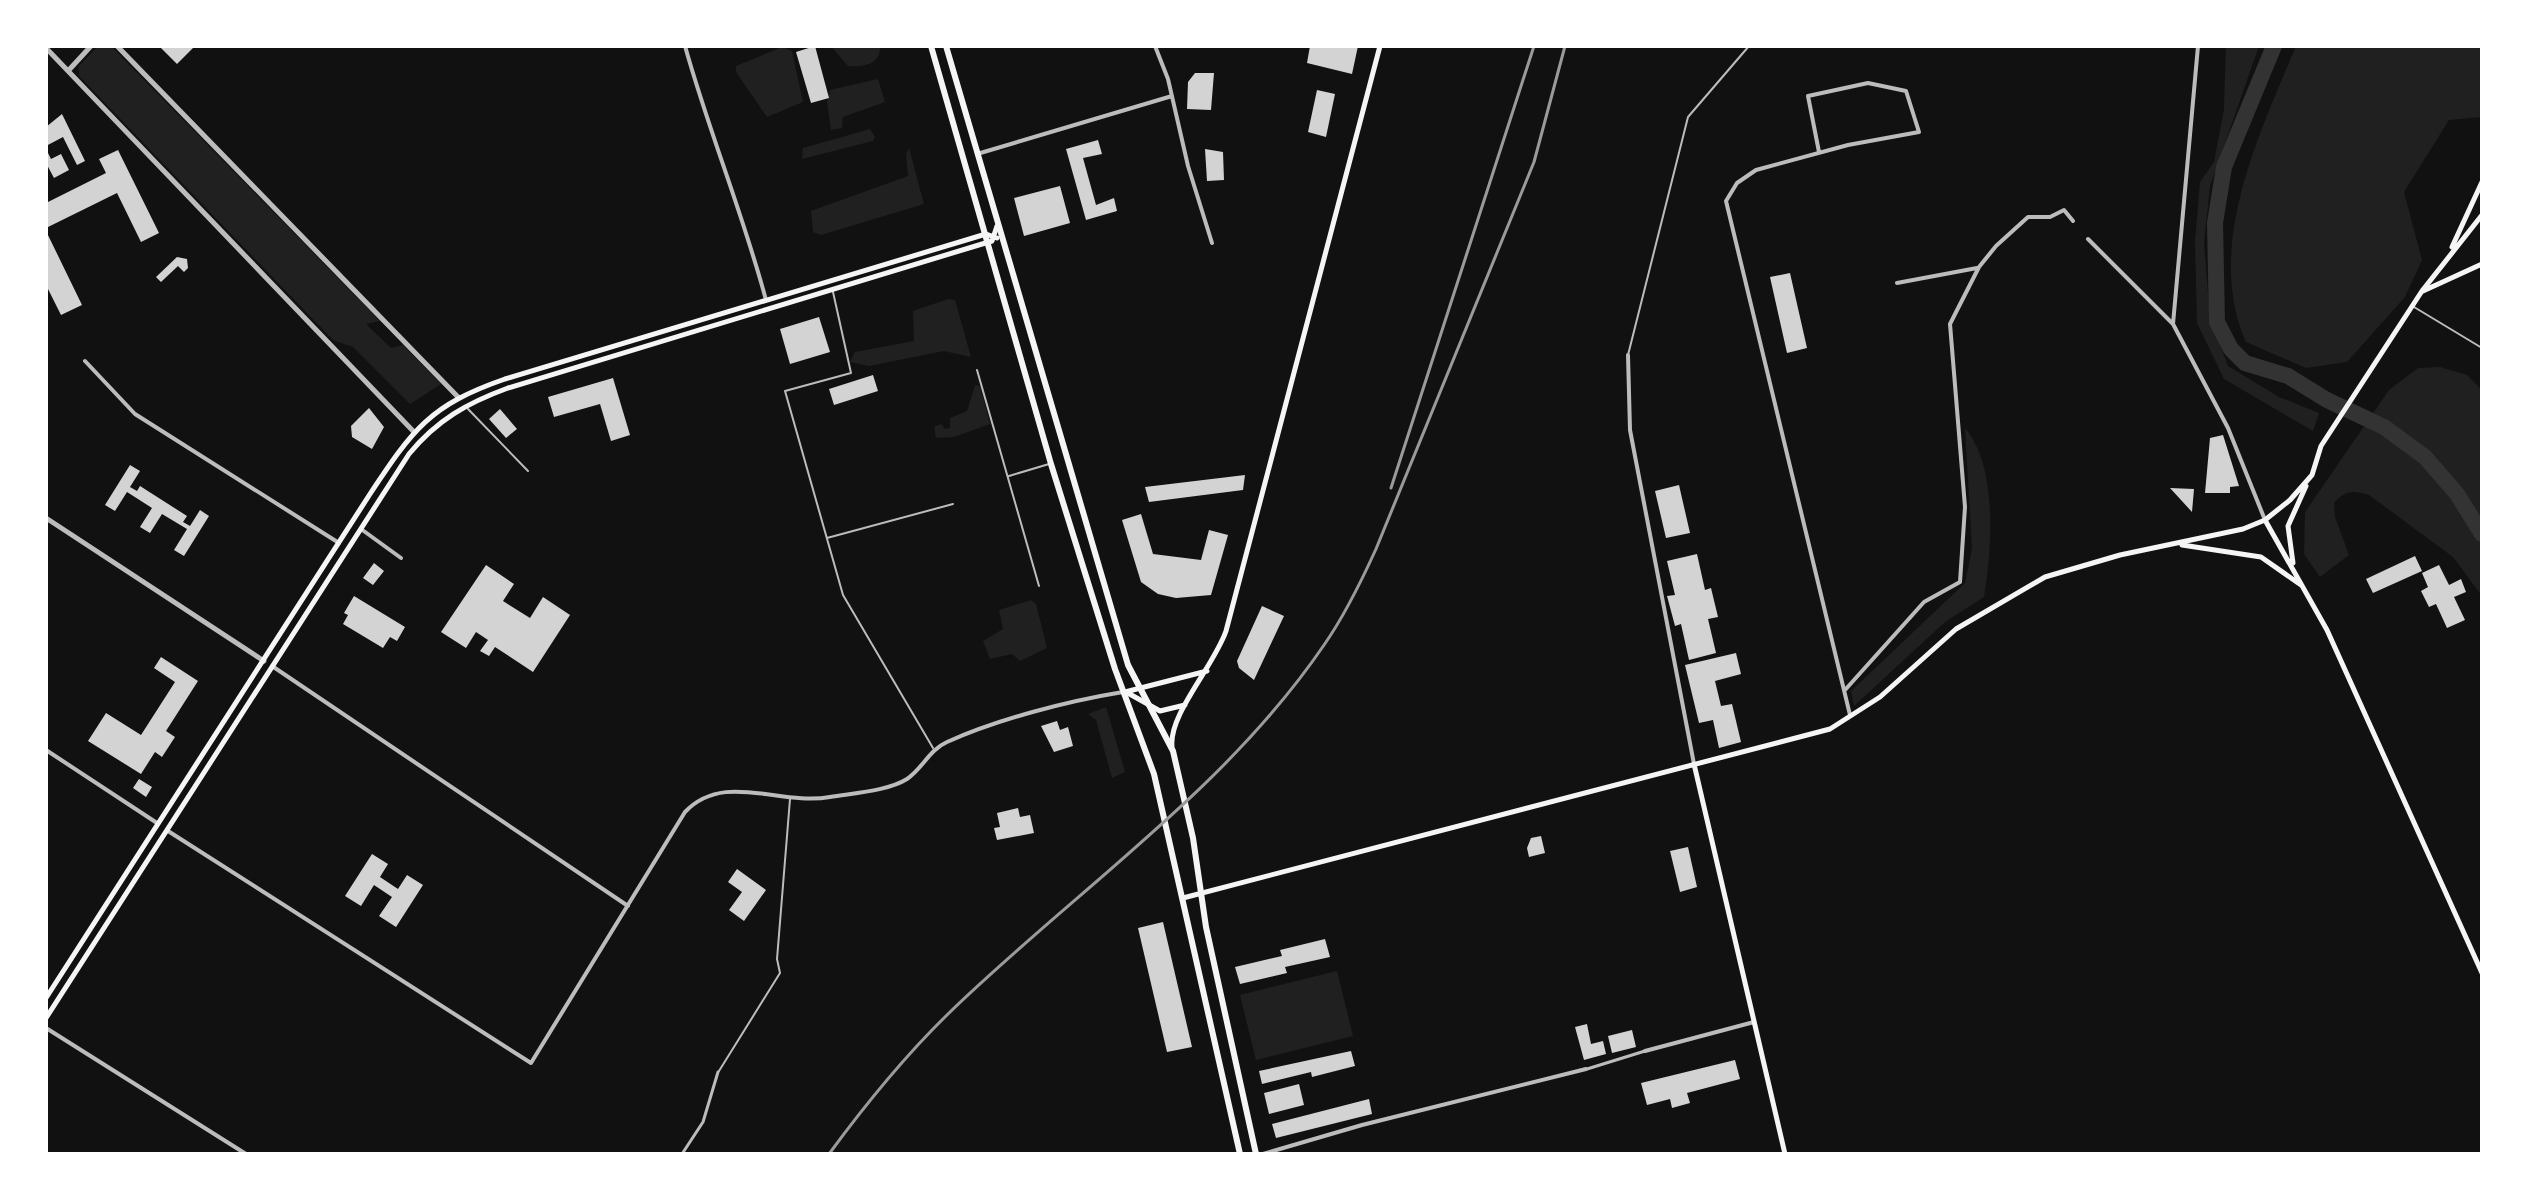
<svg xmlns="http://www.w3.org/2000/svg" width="2528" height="1200" font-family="Barlow,sans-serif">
	<rect width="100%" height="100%" fill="#111"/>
	<path fill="#202020" d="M98 46H111L380 321 366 324 391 348 403 345 441 384 410 404 353 347 333 340 79 76V66Z
		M831 46H880C881 65 863 67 848 66Z
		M2226 46H2259L2210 186 2204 243 2210 318 2228 366 2279 397 2319 413 2313 431 2224 379 2197 323 2195 241 2200 182 2214 162 2224 109Z
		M2296 46H2482V117L2449 120 2404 192 2422 260 2405 297 2347 362 2306 368 2246 342C2204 247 2259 135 2296 46Z
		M782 47 792 51 803 102 767 117 736 72V66Z
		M878 79 885 102 843 117 842 128 831 130 827 101 830 90Z
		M870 129 875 137 873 141 802 159 803 148Z
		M909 148 924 204 821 235 813 232 811 211 908 176 906 154Z
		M948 299 955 300 971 357 944 351 869 366 850 362 855 352 914 341 913 311Z
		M2440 367 2467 375 2482 390V596L2453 557 2369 495C2353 490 2345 490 2334 503L2335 517 2349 555 2320 577 2304 554 2305 512 2389 390 2418 368Z
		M975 385 980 386 990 424 954 437 936 438 934 427 941 424 945 429 950 428V418L967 411Z
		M1965 428C1998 466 1992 550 1984 597L1945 622 1854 706 1851 691 1965 583 1972 548Z
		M1031 600 1036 604 1047 648 1020 661 1012 654 990 659 983 641 1003 629 999 610Z
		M1106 707 1125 772 1112 778 1096 720 1088 714Z
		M1337 971 1353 1036 1256 1060 1240 995Z"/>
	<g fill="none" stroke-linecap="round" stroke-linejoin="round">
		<path stroke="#333" stroke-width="16" d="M2274 46 2224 167 2215 223 2217 322 2231 349 2245 363 2288 376 2327 400 2384 427 2425 457 2457 494 2482 534"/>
	</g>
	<path fill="#d3d3d3" d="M159 46H195L177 64Z
		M815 46 829 98 811 103 796 52Z
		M1310 46H1358L1352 74 1307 63Z
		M1195 73H1214L1211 110 1187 109 1188 82Z
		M1317 90 1335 94 1326 137 1308 132Z
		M62 114 85 161 77 165 63 137 46 146V127Z
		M1098 140 1102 154 1083 158 1096 205 1114 198 1117 211 1086 220 1066 149Z
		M46 149 51 159 61 154 69 170 54 178 46 163Z
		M1205 149 1223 152 1224 180 1207 181Z
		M118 150 159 233 141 242 117 193 46 228V203L106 173 99 159Z
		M1060 186 1070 223 1024 236 1014 198Z
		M46 231 82 305 61 315 46 285Z
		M177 257 187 259 188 268 184 272 178 266 161 282 156 277Z
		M1790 273 1807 348 1787 353 1770 277Z
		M819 317 830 352 790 364 780 329Z
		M873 375 878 391 834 405 829 389Z
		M613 378 630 435 611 441 600 404 554 417 548 397Z
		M369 408 384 427 372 449 352 437 351 426Z
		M500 409 517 429 506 438 489 419Z
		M2223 435 2239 486 2230 487V493H2205L2210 438Z
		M130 465 140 471 130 487 137 491 140 486 187 516 183 522 190 526 200 510 209 516 184 556 174 550 187 529 162 514 150 533 140 527 152 508 127 492 115 511 105 505Z
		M1245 475 1243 490 1149 502 1145 487Z
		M1679 485 1690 533 1666 538 1655 491Z
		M2170 488 2194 489 2192 512Z
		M1141 514 1153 554 1201 560 1209 530 1228 535 1211 595 1176 598 1158 594 1141 582 1122 520Z
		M1697 554 1705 590 1711 588 1718 617 1708 619 1716 653 1689 660 1681 624 1675 626 1667 596 1675 595 1667 561Z
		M2415 556 2422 571 2373 593 2366 579Z
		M374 563 384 571 373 585 363 578Z
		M486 565 514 584 503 601 530 618 543 597 570 615 533 672 495 647 489 656 480 651 488 640 476 632 466 648 441 632Z
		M2439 565 2449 585 2461 579 2466 592 2454 597 2465 620 2447 628 2436 604 2429 607 2421 591 2428 587 2422 573Z
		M354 596 405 627 397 641 390 637 383 648 343 624 348 615 344 613Z
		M1262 606 1284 616 1254 680 1239 668 1237 661Z
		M1736 653 1741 674 1715 681 1721 706 1732 704 1741 742 1719 748 1713 720 1699 723 1685 665Z
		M161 657 198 681 166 731 175 737 162 757 155 752 141 774 88 741 106 713 141 735 175 682 154 668Z
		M1057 721 1060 730 1068 727 1073 746 1054 752 1041 726Z
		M139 779 152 787 146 797 133 788Z
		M1018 808 1020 817 1030 815 1034 833 997 840 994 828 1000 827 997 813Z
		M1541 836 1545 853 1529 857 1527 848 1531 838Z
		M1688 847 1697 887 1680 892 1670 851Z
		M372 854 388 864 380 877 398 889 407 875 423 885 396 927 379 916 392 897 374 885 361 906 345 896Z
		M737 869 766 890 744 921 729 910 742 892 728 882Z
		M1163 922 1192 1047 1167 1052 1138 928Z
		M1325 939 1330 957 1285 967 1287 973 1240 984 1235 967 1282 956 1280 950Z
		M1587 1024 1591 1044 1603 1041 1606 1054 1584 1060 1575 1027Z
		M1632 1030 1636 1047 1612 1053 1608 1036Z
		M1351 1051 1355 1066 1312 1077 1311 1072 1262 1084 1259 1071Z
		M1735 1060 1740 1079 1687 1093 1690 1103 1672 1108 1670 1099 1647 1105 1641 1083Z
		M1299 1084 1304 1105 1269 1114 1264 1093Z
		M1369 1099 1372 1114 1276 1138 1272 1124Z"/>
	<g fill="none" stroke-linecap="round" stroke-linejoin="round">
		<path stroke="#bcbcbc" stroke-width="2" d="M833 292 851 373 785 391 843 595 933 748
			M2414 307 2482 348
			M1628 355 1688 117 1749 46
			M977 370 1039 586
			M468 409 528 471
			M1009 476 1049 464
			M827 538 953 504
			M719 1071 780 973 777 959 790 799"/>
		<path stroke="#bcbcbc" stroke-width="3" d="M1587 1069 1645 1051
			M682 1154 703 1122 718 1072"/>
		<path stroke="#bcbcbc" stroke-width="4" d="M685 46C709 132 743 214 766 300
			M1155 46 1168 79 1188 166 1212 243
			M1819 152 1808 96 1868 83 1906 91 1919 132 1848 145 1756 170 1737 183 1726 201 1850 715
			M977 154 1172 96
			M2088 239 2173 324 2228 428 2265 520
			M1897 283 1977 268
			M2173 324 2198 46
			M1628 355 1630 430 1694 764
			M85 361 135 414 339 543
			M361 529 401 558
			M272 666 628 906
			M1845 690 1924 602 1960 582 1965 507 1950 324 1979 267 1996 246 2028 217H2050L2064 210 2073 221
			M46 750 157 823
			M168 831 531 1063 685 812C724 771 779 806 830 797 853 793 888 791 907 779 923 768 929 750 947 742 998 719 1068 701 1123 692
			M46 1028 246 1154
			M1645 1051 1754 1022
			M1263 1154 1362 1125 1586 1069"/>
		<path stroke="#bcbcbc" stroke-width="5" d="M117 46 458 397
			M46 48 414 432
			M68 71 91 46
			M46 518 264 661"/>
		<path stroke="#f5f5f5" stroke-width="5" d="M2452 247 2482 182
			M2423 291 2482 264
			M2265 520 2327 630 2482 973
			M2182 545 2261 557 2301 585
			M2293 563 2288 526 2306 486
			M1125 692 1207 671
			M1126 692 1160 711 1185 705
			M1172 746C1169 714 1214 666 1226 631L1380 46
			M1694 764 1785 1154
			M1183 898 1830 729 1880 697 1956 629 2045 577 2120 555 2243 529 2265 520 2290 500 2312 475 2321 446 2422 291 2482 215
			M46 998 370 494C413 429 430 405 505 379L986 234 997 238
			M46 1018 409 454C437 420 467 403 508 388L992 241 997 226"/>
		<path stroke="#f5f5f5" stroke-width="6" d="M931 46 1051 464 1115 669 1154 774 1240 1154
			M946 46 1128 665 1173 751 1193 838 1206 927 1256 1154"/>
		<path stroke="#9a9a9a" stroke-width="3" d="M1391 488 1534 46
			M829 1154C865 1105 903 1058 947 1015 1072 893 1224 792 1324 645 1345 615 1361 582 1376 549L1534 162 1565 46"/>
	</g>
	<rect width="2528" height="1200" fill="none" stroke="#ffffff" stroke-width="96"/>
</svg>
